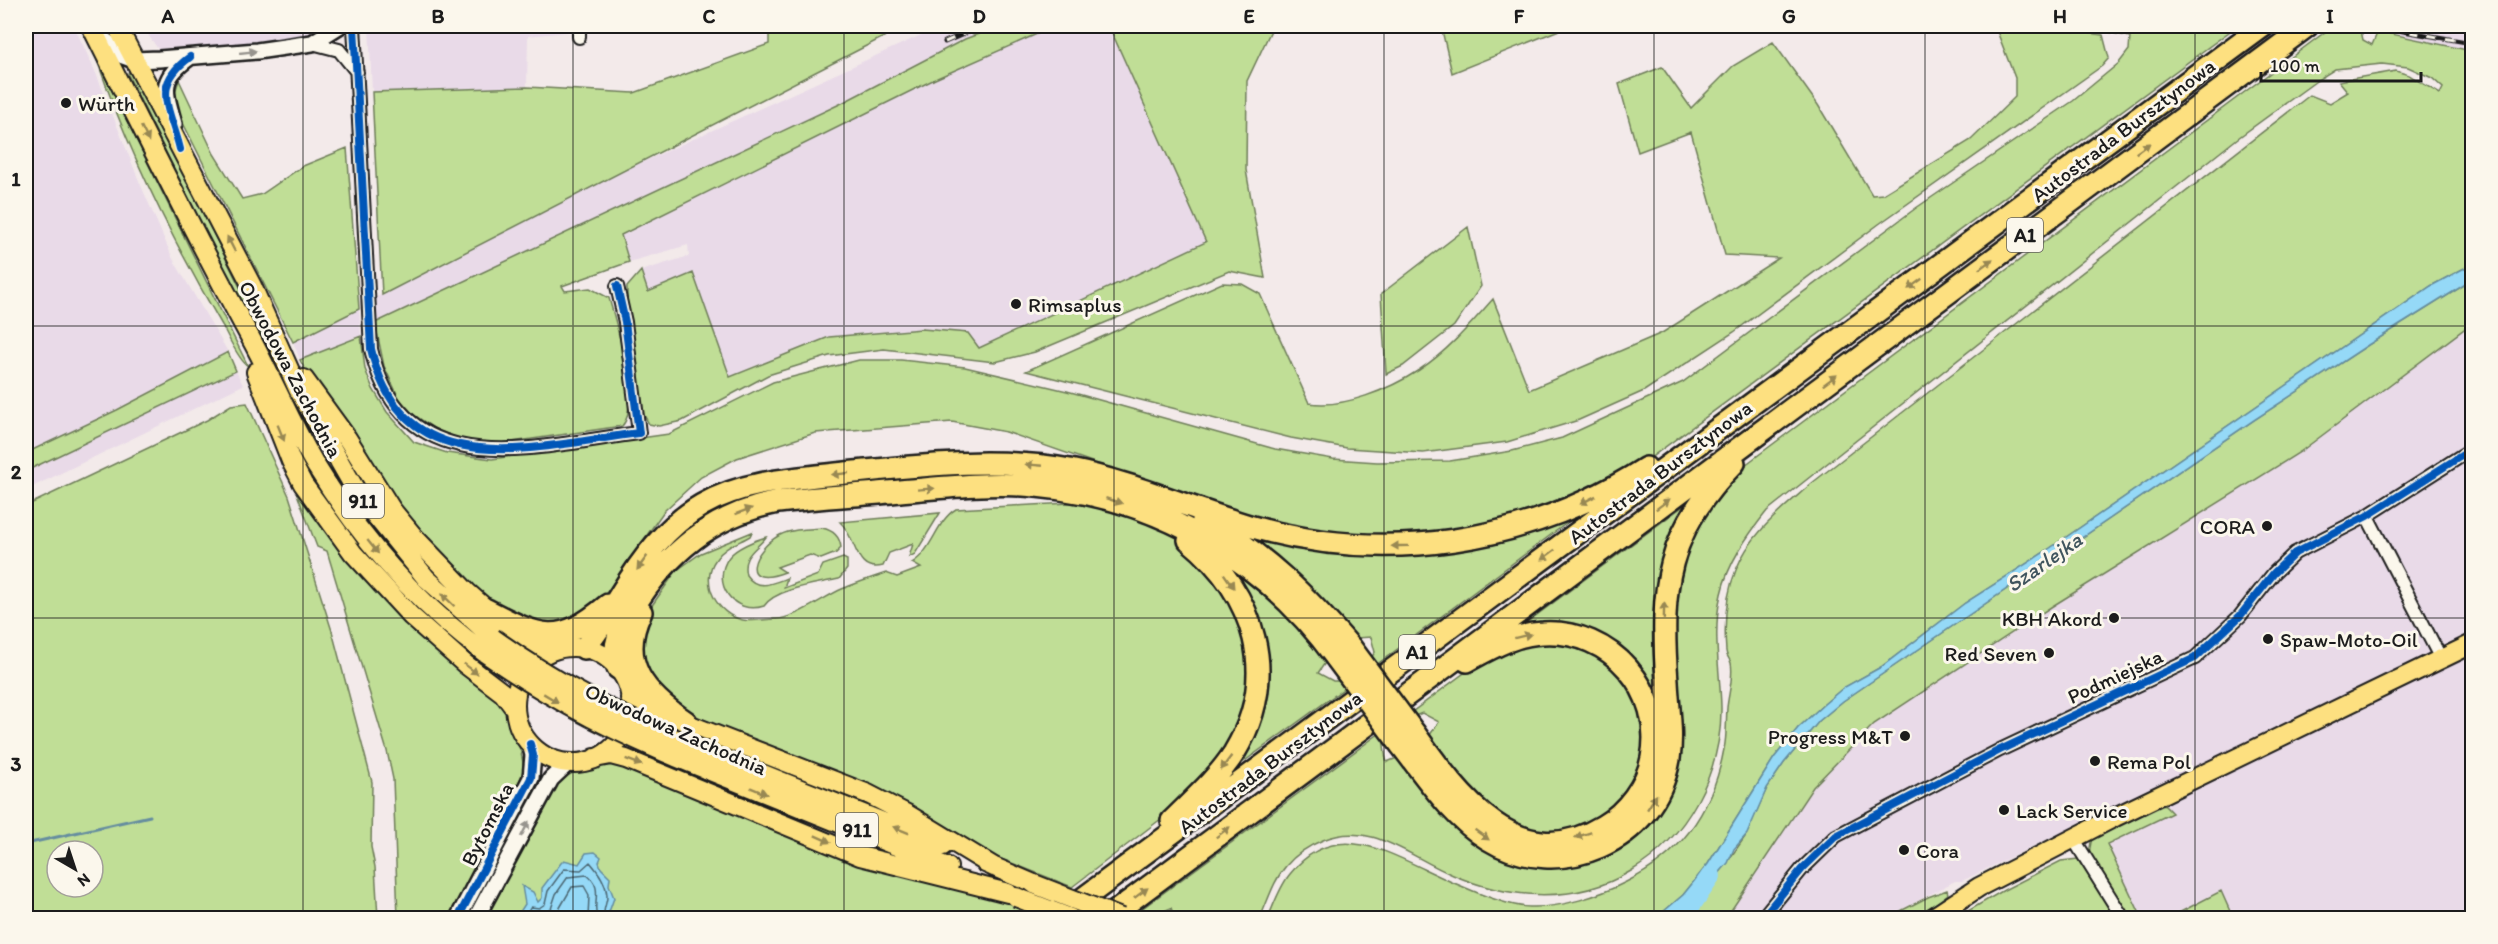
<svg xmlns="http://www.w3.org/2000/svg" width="2498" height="944" font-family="Itim,sans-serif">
	<rect width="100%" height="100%" fill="#f3eaea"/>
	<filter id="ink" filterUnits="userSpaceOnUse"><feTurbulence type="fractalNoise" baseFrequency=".0167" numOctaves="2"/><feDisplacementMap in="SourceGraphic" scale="12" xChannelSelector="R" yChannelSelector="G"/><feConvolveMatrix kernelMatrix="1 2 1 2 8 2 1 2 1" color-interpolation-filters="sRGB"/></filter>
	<g filter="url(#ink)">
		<path fill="#e9dae8" d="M26 26H74L95 71 139 181 173 259 228 352 117 410 26 453Z
			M142 26H333L320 34 221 45 158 49Z
			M369 26H566L567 32 528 36 527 87 372 92Z
			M941 26H1000L965 39 842 103 375 323 373 299 588 187Z
			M1055 26H1109L1207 242 979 348 829 337 729 377 693 273 648 292 641 271 689 256 688 245 629 262 621 236 935 79Z
			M2360 26H2472V51L2378 31Z
			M359 309 361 336 300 360 293 342Z
			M2472 323V918H2233L2220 892 2169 918H2142L2107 844 2172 813 2165 806 2069 829 1962 881H1955L1886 918H1726L1813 787 1874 724 2051 607 2300 452Z
			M236 371 243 385 26 490V471Z"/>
		<path fill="#c0de96" stroke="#6e7d59" stroke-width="1.5" fill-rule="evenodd" d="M769 26H905L382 295 372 92 527 87 634 93 769 44Z
			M1000 26H1055L935 79 621 235 629 262 562 286 565 291 590 288 609 298C616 323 641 407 622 426L497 444 465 441 435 429 413 414 399 398 384 366 375 323 842 103 965 39Z
			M1109 26H1273L1247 81 1246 170 1265 278 1229 271 1035 352 995 362 884 349 829 356 768 375 682 421 659 426 649 424 643 413 627 301V287L641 271 648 292 693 273 730 377 829 337 922 329 968 333 979 348 1206 242Z
			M1441 26H1569L1452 73Z
			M1995 26H2032L2103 35 2109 58 2102 66 1879 224 1734 332 1644 391 1579 420 1507 442 1423 453 1347 448 1291 438 1026 371 1222 283 1242 284 1260 294 1309 403C1343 409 1390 389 1419 370 1447 352 1471 324 1493 299L1529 390 1662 333 1779 258 1725 255 1691 132 1638 152 1619 84 1662 67 1691 108 1733 66 1773 42 1818 105 1872 195 1883 194 1971 140 2015 97V78Z
			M2083 26H2237L1646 461 1531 516 1397 540 1284 529 1006 432 952 422 815 433 737 458 701 477 664 511 597 606 551 629 502 611 453 568 400 508 310 379 300 360 361 336 365 369 373 389 387 412 414 442 447 453 492 459 669 434 773 382 859 360H901L965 367 1067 391 1275 449 1333 459 1377 462 1450 461 1512 451 1562 438 1683 382 1916 208 2073 101 2119 63 2129 50 2130 37Z
			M2333 26H2360L2363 40 2372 45 2378 31 2472 51V264L2431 286 2043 553 1965 603 1881 667 1843 688 1823 705 1798 728 1774 758 1708 864 1683 895 1656 918H1268C1274 904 1280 886 1290 874 1331 823 1376 846 1424 869 1442 878 1460 886 1478 893 1493 899 1514 907 1530 907 1561 908 1599 896 1626 882 1682 855 1713 810 1724 749 1727 736 1726 722 1727 708 1728 695 1734 677 1731 663 1730 659 1726 656 1726 651 1724 625 1726 594 1736 570 1750 533 1784 508 1812 483L2310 95 2330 103 2348 92 2339 81 2396 71 2409 75 2440 94 2443 88 2432 78 2408 67 2382 64 2335 69 2319 79 2238 138 1767 511C1747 536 1728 563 1721 594 1712 632 1720 669 1721 707 1722 772 1687 838 1631 871 1576 904 1511 900 1453 875 1409 857 1372 820 1323 840 1308 846 1296 854 1286 866 1273 881 1268 901 1260 918H1175L1171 908 1147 918 1136 913 1380 733C1386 741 1383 752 1387 762L1402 756 1482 843 1648 818 1669 605 1693 527 1737 471Z
			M97 60 248 366C239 361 228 336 222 325 172 240 129 153 97 60Z
			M129 69H132L273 354 267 357 128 75Z
			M179 80 214 154 242 199 262 194 303 166 347 148 359 309 293 342 172 101Z
			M1468 227 1481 286 1454 326 1403 366 1386 374 1381 294Z
			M2472 280V323L2300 452 2051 607 1874 724 1813 787 1726 918H1692L1688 903 1701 894 1718 875 1745 837 1767 788 1784 763 1819 721 1843 701 2254 420 2368 345Z
			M228 352 236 371 26 471V453L117 410Z
			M247 403 289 496 332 631 372 782 371 847 375 867 378 918H26V506L207 420 231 405ZM57 851H93V887H57Z
			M285 462 371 585 415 633 503 705 521 752 524 768 518 785 451 918H398L393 779 387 751 327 551 317 547Z
			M1694 498 1676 533 1663 720 1641 672 1522 626Z
			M1089 502 1157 526 1183 541 1239 609 1250 683 1232 742 1183 802 1072 887 966 845 807 763 676 708 644 670 640 631 653 604 676 571 701 553 752 532 750 536C738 543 724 547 716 559 699 582 717 615 743 620 754 622 765 619 775 619 794 620 825 596 842 589 856 583 871 578 886 573L897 577 921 568 912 563C933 550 936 521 956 509Z
			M1591 505 1376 665 1371 658 1375 652 1371 637 1356 638 1228 525 1372 550Z
			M940 513 915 554 909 557 913 544 889 553 883 566C854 574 857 537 840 522Z
			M822 528C832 530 840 536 841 548L836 553 821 559 810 555 777 567 785 572C737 590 753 549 780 535 792 529 808 529 822 528Z
			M766 537C756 550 741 555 746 575 757 591 771 584 787 578L784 588 818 575 823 565 843 558 847 560V569L839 579C818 584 776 588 764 606 734 616 710 583 729 557 736 548 755 540 766 537Z
			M1231 561 1329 657 1318 673 1333 681H1341L1346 687 1231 771 1261 693 1228 567Z
			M1523 642 1580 643 1629 678 1649 739 1633 790 1592 826 1537 834 1492 816 1427 739 1439 722 1422 713 1415 716 1412 712 1479 662Z
			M616 764 988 894 1033 914 1027 918H481C495 894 546 790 563 778 577 769 599 766 616 764Z
			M2156 803 2165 806 2172 813 2107 844 2142 918H2130L2089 853 2092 837Z
			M2078 859 2116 918H1956L2004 890 2061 861Z
			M1947 890 1948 894 1919 918H1887L1928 897Z
			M2221 891 2233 918H2169Z"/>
		<path fill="#95d9f7" stroke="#658d9f" stroke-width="1.5" d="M2472 264V280L2368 345 2254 420 1843 701 1819 721 1784 763 1767 788 1747 834 1734 849 1728 863 1701 894 1688 903 1692 918H1656L1683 895 1708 864 1774 758 1798 728 1823 705 1843 688 1881 667 1965 603 2043 553 2431 286Z
			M595 852 601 857 599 862 601 868 610 877 609 885 614 898 609 912 613 918H516L525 904 522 886 533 892 538 902 542 898V888L561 863 564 860 579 864 586 853Z"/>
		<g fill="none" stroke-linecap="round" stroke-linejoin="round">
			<path stroke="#4c6874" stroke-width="1.5" d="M524 918 531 907 539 908 545 904 548 891 564 869 581 870 590 862C598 871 606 883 607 895 608 904 601 909 606 918
				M533 918 551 909 556 894 568 877 587 875C604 888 592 901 597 918
				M554 918 572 887 584 886 589 895 588 918"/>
			<path stroke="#658d9f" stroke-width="3" d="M26 844 150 816"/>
			<path stroke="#95d9f7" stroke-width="20" d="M1682 918 1711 876"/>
			<defs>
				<path id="minor" d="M354 26 371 349C403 488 536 446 639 433L625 322 617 286
					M579 26V37
					M312 43 339 50 357 72
					M2367 516 2441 659
					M2073 838 2123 918
					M1762 918 1802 869 1836 836 2000 750 2195 658 2240 616 2274 573 2295 553 2367 516 2472 449"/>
				<path id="tertiary" d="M100 36 123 56 134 60 159 59 257 51 312 43 339 26
					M174 124C165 90 158 80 190 57
					M458 918 531 778 533 755 530 744
					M476 918 551 779 568 763"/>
				<path id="primary" d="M91 26C143 130 194 234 250 337 273 379 291 424 316 466 361 539 416 603 485 653
					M117 26 252 286 298 389 358 494 426 578 493 638
					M256 372 291 461 303 484 353 553 411 616 465 664 503 693 515 709
					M304 379 347 438 392 510 415 538 467 592 516 635 528 643 551 651
					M515 705a58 58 0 1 1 116 0a58 58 0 1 1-116 0Z
					M630 698 644 707 868 794 907 814 994 867
					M711 753 943 846
					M595 758 611 755 626 759 860 856 1008 893
					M705 769 948 867
					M985 863 1034 884
					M1932 918 1979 887 2115 817 2472 644"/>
				<path id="motorway" d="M1203 520C1263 552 1307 597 1351 648
					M487 610C541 638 558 647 608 605
					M641 612C616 663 646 695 686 722
					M584 648C599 632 608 614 620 595 641 560 666 526 702 505 747 479 804 478 855 472 926 465 999 457 1070 470 1131 482 1189 508 1249 526 1385 565 1527 544 1646 468
					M618 668C611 644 621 628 633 608 668 552 712 515 778 502 819 497 860 495 900 491 945 487 992 482 1036 486 1159 497 1266 560 1337 659
					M1415 734C1458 795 1517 878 1603 826 1627 812 1647 785 1652 758 1665 691 1611 629 1543 633 1515 634 1491 648 1467 661
					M1401 745C1427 778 1452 817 1488 839 1559 883 1655 842 1669 759 1673 733 1668 706 1667 681 1660 588 1666 531 1734 463
					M1172 821C1193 800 1217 779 1234 753 1281 676 1255 594 1189 540
					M1065 912 2263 26
					M1107 918 2307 26"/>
			</defs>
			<use href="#minor" stroke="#1c1c1c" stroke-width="16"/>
			<use href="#tertiary" stroke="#1c1c1c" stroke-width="20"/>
			<use href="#primary" stroke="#1c1c1c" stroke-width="22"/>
			<use href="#motorway" stroke="#1c1c1c" stroke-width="26"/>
			<use href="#minor" stroke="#fbf7ec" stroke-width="12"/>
			<use href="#tertiary" stroke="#fbf7ec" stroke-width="15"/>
			<use href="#primary" stroke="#fde080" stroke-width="18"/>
			<use href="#motorway" stroke="#fde080" stroke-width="21"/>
			<defs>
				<path id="rail" d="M2375 26 2472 43
					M945 42 982 26"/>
			</defs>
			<use href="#rail" stroke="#1c1c1c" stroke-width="5"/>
			<use href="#rail" stroke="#fbf7ec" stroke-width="3" stroke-dasharray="9" stroke-linecap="butt"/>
			<defs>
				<path id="primary-bridge" d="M493 638C561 687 632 723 711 753
					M485 653C556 703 625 737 705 769
					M1034 884 1121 918
					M1016 897 1070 918"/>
				<path id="motorway-bridge" d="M1351 648 1415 734
					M1337 659 1401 745"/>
			</defs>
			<use href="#primary-bridge" stroke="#1c1c1c" stroke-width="22" stroke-linecap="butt"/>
			<use href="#motorway-bridge" stroke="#1c1c1c" stroke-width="26" stroke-linecap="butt"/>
			<use href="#primary-bridge" stroke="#fde080" stroke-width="18"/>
			<use href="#motorway-bridge" stroke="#fde080" stroke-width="21"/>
			<defs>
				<path id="cycleway" d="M354 26 371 349C403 488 536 446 639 433L625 322 617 286
					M180 149C170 108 150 86 190 57
					M458 918 531 778 533 755 530 744
					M1762 918 1802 869 1836 836 2000 750 2195 658 2240 616 2274 573 2295 553 2367 516 2472 449"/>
			</defs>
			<use href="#cycleway" stroke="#fbf7ec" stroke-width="11"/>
			<use href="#cycleway" stroke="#0057b8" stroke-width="8"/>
		</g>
		<defs><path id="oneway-solid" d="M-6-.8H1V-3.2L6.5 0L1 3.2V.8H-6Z" transform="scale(1.5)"/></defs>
		<g fill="#97948e">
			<use href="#oneway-solid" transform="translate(248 52) rotate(-6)"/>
			<use href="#oneway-solid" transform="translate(525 829) rotate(-63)"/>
		</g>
		<g fill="#988853">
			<use href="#oneway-solid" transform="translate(145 134) rotate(64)"/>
			<use href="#oneway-solid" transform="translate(2143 148) rotate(-36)"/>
			<use href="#oneway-solid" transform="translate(231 244) rotate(-117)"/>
			<use href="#oneway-solid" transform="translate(1986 264) rotate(-37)"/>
			<use href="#oneway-solid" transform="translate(1915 284) rotate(144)"/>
			<use href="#oneway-solid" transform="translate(1830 380) rotate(-37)"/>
			<use href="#oneway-solid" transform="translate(281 433) rotate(68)"/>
			<use href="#oneway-solid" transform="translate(1034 465) rotate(-175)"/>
			<use href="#oneway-solid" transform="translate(840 474) rotate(174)"/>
			<use href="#oneway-solid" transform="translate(926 489) rotate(-4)"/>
			<use href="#oneway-solid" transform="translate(1588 500) rotate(153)"/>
			<use href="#oneway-solid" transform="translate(1114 501) rotate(18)"/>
			<use href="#oneway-solid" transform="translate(1663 504) rotate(-37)"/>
			<use href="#oneway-solid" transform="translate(744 511) rotate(-20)"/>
			<use href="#oneway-solid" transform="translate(1400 546) rotate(179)"/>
			<use href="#oneway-solid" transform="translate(373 547) rotate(51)"/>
			<use href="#oneway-solid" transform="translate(1548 555) rotate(143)"/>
			<use href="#oneway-solid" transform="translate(642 563) rotate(126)"/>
			<use href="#oneway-solid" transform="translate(1229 581) rotate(55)"/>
			<use href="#oneway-solid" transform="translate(448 600) rotate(-136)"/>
			<use href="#oneway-solid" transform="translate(1664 611) rotate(-89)"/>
			<use href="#oneway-solid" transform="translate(1523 636) rotate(-14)"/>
			<use href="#oneway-solid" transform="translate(471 669) rotate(37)"/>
			<use href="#oneway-solid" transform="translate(551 698) rotate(31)"/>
			<use href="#oneway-solid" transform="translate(634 762) rotate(21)"/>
			<use href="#oneway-solid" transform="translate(1226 763) rotate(127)"/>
			<use href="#oneway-solid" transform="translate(759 791) rotate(22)"/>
			<use href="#oneway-solid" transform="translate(1652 802) rotate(-57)"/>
			<use href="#oneway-solid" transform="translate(901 830) rotate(-158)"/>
			<use href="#oneway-solid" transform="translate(1223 832) rotate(-37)"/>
			<use href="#oneway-solid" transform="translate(1482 835) rotate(35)"/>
			<use href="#oneway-solid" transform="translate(1583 835) rotate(162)"/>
			<use href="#oneway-solid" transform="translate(823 839) rotate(24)"/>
			<use href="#oneway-solid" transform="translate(1141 893) rotate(-37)"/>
		</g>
	</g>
	<path fill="none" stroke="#1c1c1c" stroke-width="1.5" stroke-opacity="0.55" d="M303 26V918M573 26V918M844 26V918M1114 26V918M1384 26V918M1654 26V918M1925 26V918M2195 26V918M26 326H2472M26 618H2472"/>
	<g fill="#1c1c1c" stroke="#fbf7ec" stroke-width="2">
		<circle cx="66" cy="103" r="6"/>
		<circle cx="1016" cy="304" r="6"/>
		<circle cx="2267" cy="526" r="6"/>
		<circle cx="2114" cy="618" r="6"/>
		<circle cx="2268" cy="639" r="6"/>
		<circle cx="2049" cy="653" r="6"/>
		<circle cx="1905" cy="736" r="6"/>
		<circle cx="2095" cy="761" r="6"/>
		<circle cx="2004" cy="810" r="6"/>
		<circle cx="1904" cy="850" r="6"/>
	</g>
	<g text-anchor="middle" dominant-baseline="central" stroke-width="6" stroke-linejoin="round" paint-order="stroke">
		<g fill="#fbf7ec" stroke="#5f5e5a" stroke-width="1.5">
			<rect x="2007" y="218" width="36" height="34" rx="4.5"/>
			<rect x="342" y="484" width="42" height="34" rx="4.5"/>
			<rect x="1399" y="635" width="36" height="34" rx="4.5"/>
			<rect x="836" y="813" width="42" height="34" rx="4.5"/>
		</g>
		<g font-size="20" font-weight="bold" fill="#1c1c1c">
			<text x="2025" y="235">A1</text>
			<text x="363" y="501">911</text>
			<text x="1417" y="652">A1</text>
			<text x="857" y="830">911</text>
		</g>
		<g font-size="21" fill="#1c1c1c" stroke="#fbf7ec" text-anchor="start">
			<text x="78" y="103">Würth</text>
			<text x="1028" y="304">Rimsaplus</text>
			<text x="2255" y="526" text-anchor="end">CORA</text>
			<text x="2102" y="618" text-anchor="end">KBH Akord</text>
			<text x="2280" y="639">Spaw-Moto-Oil</text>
			<text x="2037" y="653" text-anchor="end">Red Seven</text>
			<text x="1893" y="736" text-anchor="end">Progress M&amp;T</text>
			<text x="2107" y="761">Rema Pol</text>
			<text x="2016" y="810">Lack Service</text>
			<text x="1916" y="850">Cora</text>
		</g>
		<g font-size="21" fill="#1c1c1c" stroke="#fbf7ec">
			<text transform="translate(2123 130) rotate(-37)">Autostrada Bursztynowa</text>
			<text transform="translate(291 369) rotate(62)">Obwodowa Zachodnia</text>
			<text transform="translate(1660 472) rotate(-37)">Autostrada Bursztynowa</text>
			<text transform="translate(2115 676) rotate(-25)">Podmiejska</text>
			<text transform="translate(676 729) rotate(24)">Obwodowa Zachodnia</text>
			<text transform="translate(1270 762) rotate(-37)">Autostrada Bursztynowa</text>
			<text transform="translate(487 824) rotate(-63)">Bytomska</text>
		</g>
		<g font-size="22" font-style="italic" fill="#40555e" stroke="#fbf7ec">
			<text transform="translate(2044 562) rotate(-35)">Szarlejka</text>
		</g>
	</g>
	<rect width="2498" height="944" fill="none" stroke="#fbf7ec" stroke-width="66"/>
	<g transform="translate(75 869) rotate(141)"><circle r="28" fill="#fbf7ec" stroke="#a29f99" stroke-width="1.5"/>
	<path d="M0-4.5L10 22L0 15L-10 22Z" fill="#1c1c1c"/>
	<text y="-9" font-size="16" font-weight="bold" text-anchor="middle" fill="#1c1c1c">N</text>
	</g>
	<path d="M2261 72v9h160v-9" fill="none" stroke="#1c1c1c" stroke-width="3"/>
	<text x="2270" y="72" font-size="18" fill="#1c1c1c" stroke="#fbf7ec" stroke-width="4.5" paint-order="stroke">100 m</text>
	<rect x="33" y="33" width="2432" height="878" fill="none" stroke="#1c1c1c" stroke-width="2"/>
	<g font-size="20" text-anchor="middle" font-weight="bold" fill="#1c1c1c">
		<text x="168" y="23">A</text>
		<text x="438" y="23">B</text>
		<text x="709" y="23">C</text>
		<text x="979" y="23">D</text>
		<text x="1249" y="23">E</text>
		<text x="1519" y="23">F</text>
		<text x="1789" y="23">G</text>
		<text x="2060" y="23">H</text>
		<text x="2330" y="23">I</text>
		<text x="16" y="186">1</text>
		<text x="16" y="479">2</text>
		<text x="16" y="771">3</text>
	</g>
</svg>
